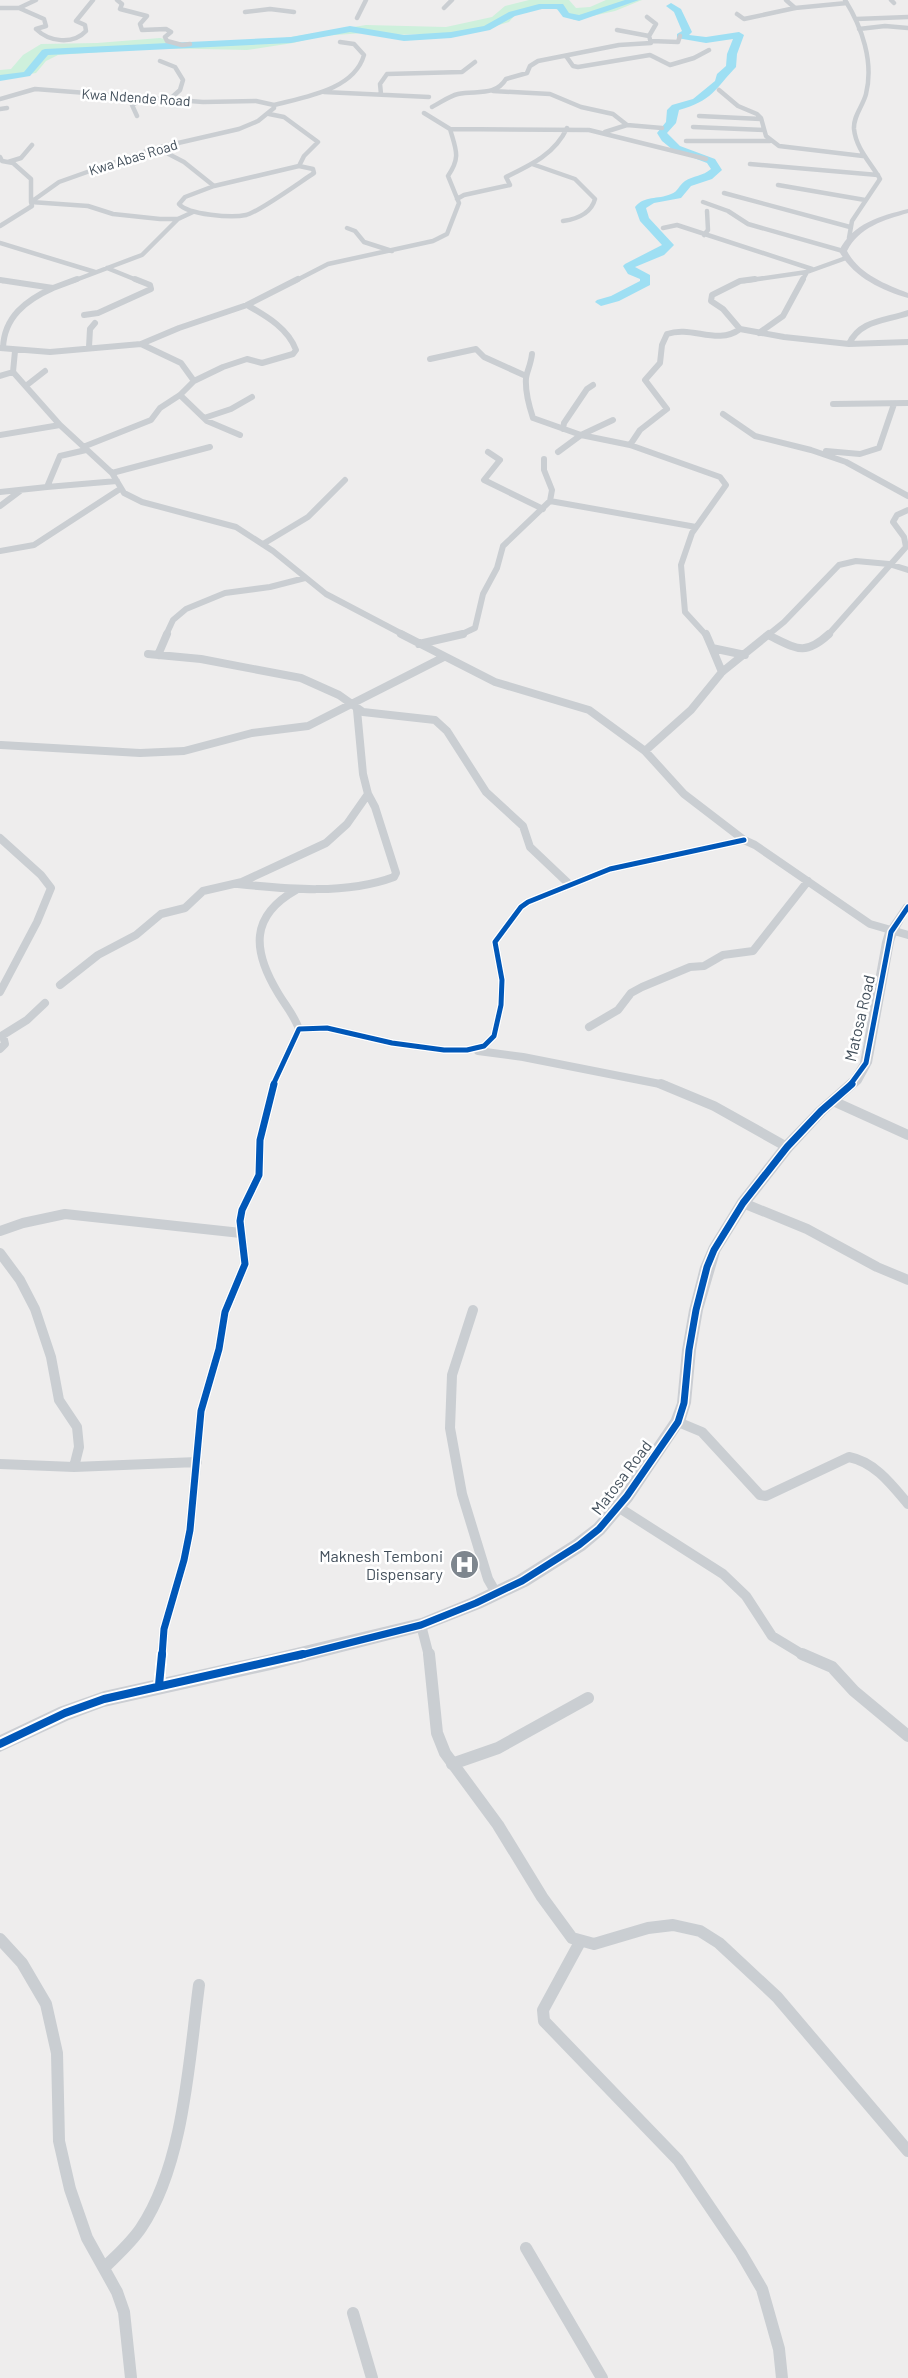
<svg xmlns="http://www.w3.org/2000/svg" width="908" height="2378" font-family="Barlow,sans-serif">
	<rect width="100%" height="100%" fill="#eeeded"/>
	<path fill="#cef0dc" d="M529 0H569L576 8 590 7 606 0H642L615 11 574 20 560 10 541 6 515 15 509 22 472 33 387 35 364 33 321 36 293 43 247 50 156 48 58 55 46 61 36 73 0 79V70L11 69 23 55 41 44 97 43 160 38 181 43 272 40 366 25 446 27 492 17 505 6Z"/>
	<g fill="none" stroke-linecap="round" stroke-linejoin="round">
		<path fill="#9edff3" fill-rule="evenodd" d="M625 0H639L579 21 563 17 557 9H542L515 16 490 30 451 38 404 41 350 32 291 43 48 55 30 76 0 81V75L24 72 42 50 45 49 291 37 350 26 404 35 451 32 484 26 509 12 539 4H563L569 13 579 15Z
			M671 3 681 9 692 32 689 35 706 37 739 32 744 35 737 54 736 67C715 89 712 101 679 110L676 123 667 133 680 146 715 159 722 170 712 179 691 186 681 198 654 203 646 208 649 218 674 245 664 255 635 267 650 275V285L619 301 601 306 595 302 597 300 611 296 640 281V279L628 274 623 266 625 264 662 245 640 221 635 207C645 195 657 200 671 194 678 192 679 185 685 181 693 176 703 176 711 169L707 163 673 150 662 141 657 133 666 122 667 110 672 105 693 99 715 81 717 74 726 66 727 54 733 39 706 43 677 38V34L682 31 674 12 666 6Z"/>
		<path stroke="#caced2" stroke-width="4.5" d="M117 0 122 4 120 9 147 16 140 24 142 30 166 29 171 32 165 37 167 41 182 45 190 44
			M786 0 795 8
			M845 0C862 27 874 62 866 94 863 106 853 116 854 129 856 149 871 163 880 179L852 221 849 238
			M891 0 894 3
			M0 8H19L36 0
			M19 8 44 19 46 26 36 29C49 42 73 45 86 31L85 25 76 21 93 0
			M444 8 452 0
			M245 12 270 9 294 12
			M737 14 744 19 795 8 847 3
			M647 17 656 24 649 36
			M357 18 366 0
			M856 19 908 17
			M859 29 885 26 908 28
			M651 41 678 42 680 36
			M566 56 573 66 578 67 650 55 670 65 694 58 709 50
			M160 61 175 67 183 80 180 90 170 99
			M719 90 738 106 757 114 761 118 766 136 779 146 863 156
			M493 91 550 94 581 107 613 114 627 125
			M324 92 429 97
			M381 94 380 84 387 74 462 72 475 62
			M0 99 35 89 203 102 256 101 274 105
			M274 105C305 97 354 90 364 55L354 44 340 42
			M432 107C440 103 449 96 458 94 476 90 495 97 506 79L527 73 530 66 538 61 619 45 651 43 649 36 617 30
			M0 109 7 108
			M137 116 132 105 145 98
			M699 116 761 119
			M693 127 764 130
			M450 129 589 130 706 159
			M605 132 627 125 662 128
			M686 141H770
			M157 148 184 162 214 186 185 197 179 204C188 215 232 218 246 215 259 212 300 182 314 173L313 169 299 166
			M0 157 2 161 13 163 31 179V202L88 206 113 214 160 219H178L193 212
			M8 162 21 158 32 145
			M532 164 575 179 595 199C591 214 577 219 563 221
			M750 164 878 175
			M778 185 865 200
			M214 186 299 166 304 156 318 142 284 117 269 114
			M724 193 850 227
			M457 199 464 195 510 185 506 177C531 165 555 154 567 128
			M703 202 728 211 748 224 843 251
			M0 226 32 206 31 202 59 182 152 149 239 129 258 121 274 108V105
			M347 228 355 231 364 242 392 251
			M663 228 677 225 812 269
			M704 235 708 230 707 211
			M0 243 95 272
			M107 268 139 281
			M0 280 3 281
			M73 281 142 255 178 219
			M295 281 328 264 433 241 447 234 459 203 448 176C461 157 456 150 450 129L424 113
			M744 281 807 272
			M802 281 807 272 846 258"/>
		<path stroke="#caced2" stroke-width="6" d="M755 279 740 281 712 295 711 301 723 309 740 329 784 337 849 344 908 342
			M0 280 53 288 77 279
			M84 315 98 313 151 289 150 285 135 279
			M759 333 783 316 803 279
			M141 344 181 363 194 381
			M849 344C860 320 885 321 908 313
			M89 347 90 329 95 323
			M0 348 50 352 141 344 179 328 247 305 298 279
			M3 348C4 317 26 300 53 288
			M15 351 13 372 60 425 112 473 124 493 142 502 236 527 273 551 326 594 404 635
			M532 354C531 364 527 371 526 378 525 391 529 406 533 418L581 435 630 445 720 477 726 485 692 533 681 565 685 612 706 635
			M430 359 476 349 484 357 526 376
			M0 376 13 372
			M27 385 45 371
			M180 395 207 421 240 435
			M833 404 908 403
			M723 414 755 436 811 450 846 462 908 496
			M204 418 231 409 252 397
			M563 429 564 423 587 389 593 385
			M0 435 60 425
			M630 445 640 430 667 409 645 380 660 363 662 345 667 334C692 325 717 346 740 329
			M83 447 151 420 160 408 180 395 194 381 223 367 247 359 262 363 293 354 296 350C288 328 266 316 247 305
			M826 451 860 454 879 448 894 404
			M488 452 500 460 484 480 543 509
			M558 452 581 435 613 420
			M112 473 210 447
			M47 487 117 481
			M0 492 47 487 60 456 86 450
			M550 501 696 527
			M0 506 20 491
			M263 544 308 517 345 480
			M0 551 34 545 120 489
			M166 635 173 620 186 609 225 593 270 587 305 578
			M460 635 475 628 483 594 497 568 503 546 550 501 552 490 544 470V459
			M768 635 784 622 839 565 856 561 889 564 908 570
			M828 635 906 547 904 537 893 522 897 515 908 510"/>
		<path stroke="#caced2" stroke-width="8" d="M401 634 495 682 589 710 645 751 684 794 744 840 755 845 870 924 908 935
			M706 634 712 648 745 655
			M770 636C797 649 805 656 829 634
			M419 644 463 634
			M712 648 722 672
			M148 654 201 659 301 678 339 695 363 712 435 720 447 731 486 792 523 826 530 847 569 884
			M158 655 167 634
			M1 745 140 753 184 751 252 733 308 726 444 657
			M645 751 691 710 722 672 769 634
			M0 838 41 875 51 888 37 922 0 992
			M237 884C287 889 346 895 394 877L396 873 375 807 368 794
			M296 890C250 916 252 950 278 993 285 1005 294 1015 299 1029
			M60 985 98 955 136 935 161 914 185 908 203 891 242 882 326 843 347 824 368 794 363 774 357 710
			M589 1027 618 1010 631 993 642 987 690 967 704 966 723 955 753 951 808 881
			M0 1049 5 1044 3 1035 27 1020 45 1003
			M478 1051 523 1057 665 1085
			M273 1085 299 1029 327 1028 392 1043 444 1050H467L484 1046 494 1036 501 1005 502 980 495 942 521 907 528 902 610 869 744 840"/>
		<path stroke="#caced2" stroke-width="10" d="M661 1084 714 1106 787 1147
			M833 1101 908 1135
			M743 1203 807 1229 877 1267 908 1280
			M0 1231 23 1223 65 1214 241 1233
			M0 1253 20 1280 35 1309 51 1357 59 1400 77 1427 79 1447 74 1467
			M473 1310 452 1375 450 1428 462 1494 488 1579 496 1593
			M678 1422 702 1432 760 1495 766 1496 849 1457C875 1462 892 1485 908 1504
			M0 1464 74 1467 197 1462
			M618 1507 723 1574 746 1596 772 1636 805 1656
			M421 1625 429 1656
			M162 1656 164 1629 184 1560 190 1530 201 1411 219 1349 225 1312 245 1264 240 1221 242 1210 259 1175 260 1140 274 1084"/>
		<path stroke="#caced2" stroke-width="12" d="M429 1654 437 1733 445 1753 498 1825 542 1897 572 1938 594 1944 648 1928 673 1925 700 1931 719 1943 777 1997 908 2151
			M802 1654 832 1667 854 1691 908 1736
			M159 1685 162 1654
			M452 1764 498 1748 588 1698
			M0 1939 22 1963 46 2004 57 2053 59 2141 70 2189 87 2238 117 2292 124 2312 131 2378
			M580 1942 543 2010 544 2021 678 2160 741 2253 762 2289 779 2349 782 2378
			M526 2248 602 2378
			M104 2268C117 2255 131 2243 141 2228 184 2164 189 2060 199 1985
			M353 2313 372 2378"/>
		<path fill="#cbced3" fill-rule="evenodd" d="M908 209V213C884 220 859 227 847 251 859 274 885 284 908 293V298C881 290 853 277 839 251 853 223 880 216 908 209Z
			M908 903C908 919 898 927 894 942L872 1063 861 1083 826 1114 792 1151 748 1207 720 1252 703 1310 696 1350 691 1403 685 1422 632 1501 604 1534 585 1550 528 1586 482 1608 421 1632 271 1670 104 1707 69 1720 0 1752V1735L59 1707 104 1691 271 1654 421 1618 470 1598 516 1576 573 1540 594 1524 622 1491 671 1419 677 1403 682 1350 689 1310 700 1267 709 1246 738 1199 782 1143 816 1108 851 1077 860 1063 882 942 885 932 904 904Z"/>
		<defs>
			<path id="cycleway-far2" d="M273 1085 299 1029 327 1028 392 1043 444 1050H467L484 1046 494 1036 501 1005 502 980 495 942 521 907 528 902 610 869 744 840
				M850 1085 866 1063 891 932 908 907"/>
			<path id="cycleway-far1" d="M162 1656 164 1629 184 1560 190 1530 201 1411 219 1349 225 1312 245 1264 240 1221 242 1210 259 1175 260 1140 274 1084
				M297 1656 421 1625 476 1603 522 1581 579 1545 599 1529 627 1496 678 1422 684 1403 689 1350 696 1310 707 1267 714 1250 743 1203 787 1147 821 1111 852 1084"/>
			<path id="cycleway" d="M159 1685 162 1654
				M0 1744 65 1713 104 1699 303 1654"/>
		</defs>
		<use href="#cycleway-far2" stroke="#fff" stroke-width="8"/>
		<use href="#cycleway-far1" stroke="#fff" stroke-width="10"/>
		<use href="#cycleway" stroke="#fff" stroke-width="12"/>
		<use href="#cycleway-far2" stroke="#0057b8" stroke-width="5"/>
		<use href="#cycleway-far1" stroke="#0057b8" stroke-width="7"/>
		<use href="#cycleway" stroke="#0057b8" stroke-width="8"/>
	</g>
	<defs>
		<symbol id="hospital-disc" viewBox="-11 -11 22 22"><circle r="9.5" fill="#7e868e" stroke="#fff"/><path d="M-5-5h3v3.5h4V-5h3V5h-3V1.5h-4V5h-3Z" fill="#fff"/></symbol>
	</defs>
	<g fill-rule="evenodd">
		<use href="#hospital-disc" x="448" y="1548" width="33" height="33"/>
	</g>
	<g text-anchor="middle" dominant-baseline="central" stroke-width="5" stroke-linejoin="round" paint-order="stroke">
		<g font-size="14" fill="#424f5b" stroke="#fff">
			<text transform="translate(136 97) rotate(4)">Kwa Ndende Road</text>
			<text transform="translate(133 157) rotate(-17)">Kwa Abas Road</text>
		</g>
		<g font-size="16" fill="#424f5b" stroke="#fff">
			<text transform="translate(859 1018) rotate(-77)">Matosa Road</text>
			<text transform="translate(621 1477) rotate(-53)">Matosa Road</text>
		</g>
		<g font-size="16" fill="#424f5b" stroke="#fff" text-anchor="end">
			<text x="443" y="1555">Maknesh Temboni<tspan x="443" dy="18">Dispensary</tspan></text>
		</g>
	</g>
</svg>
